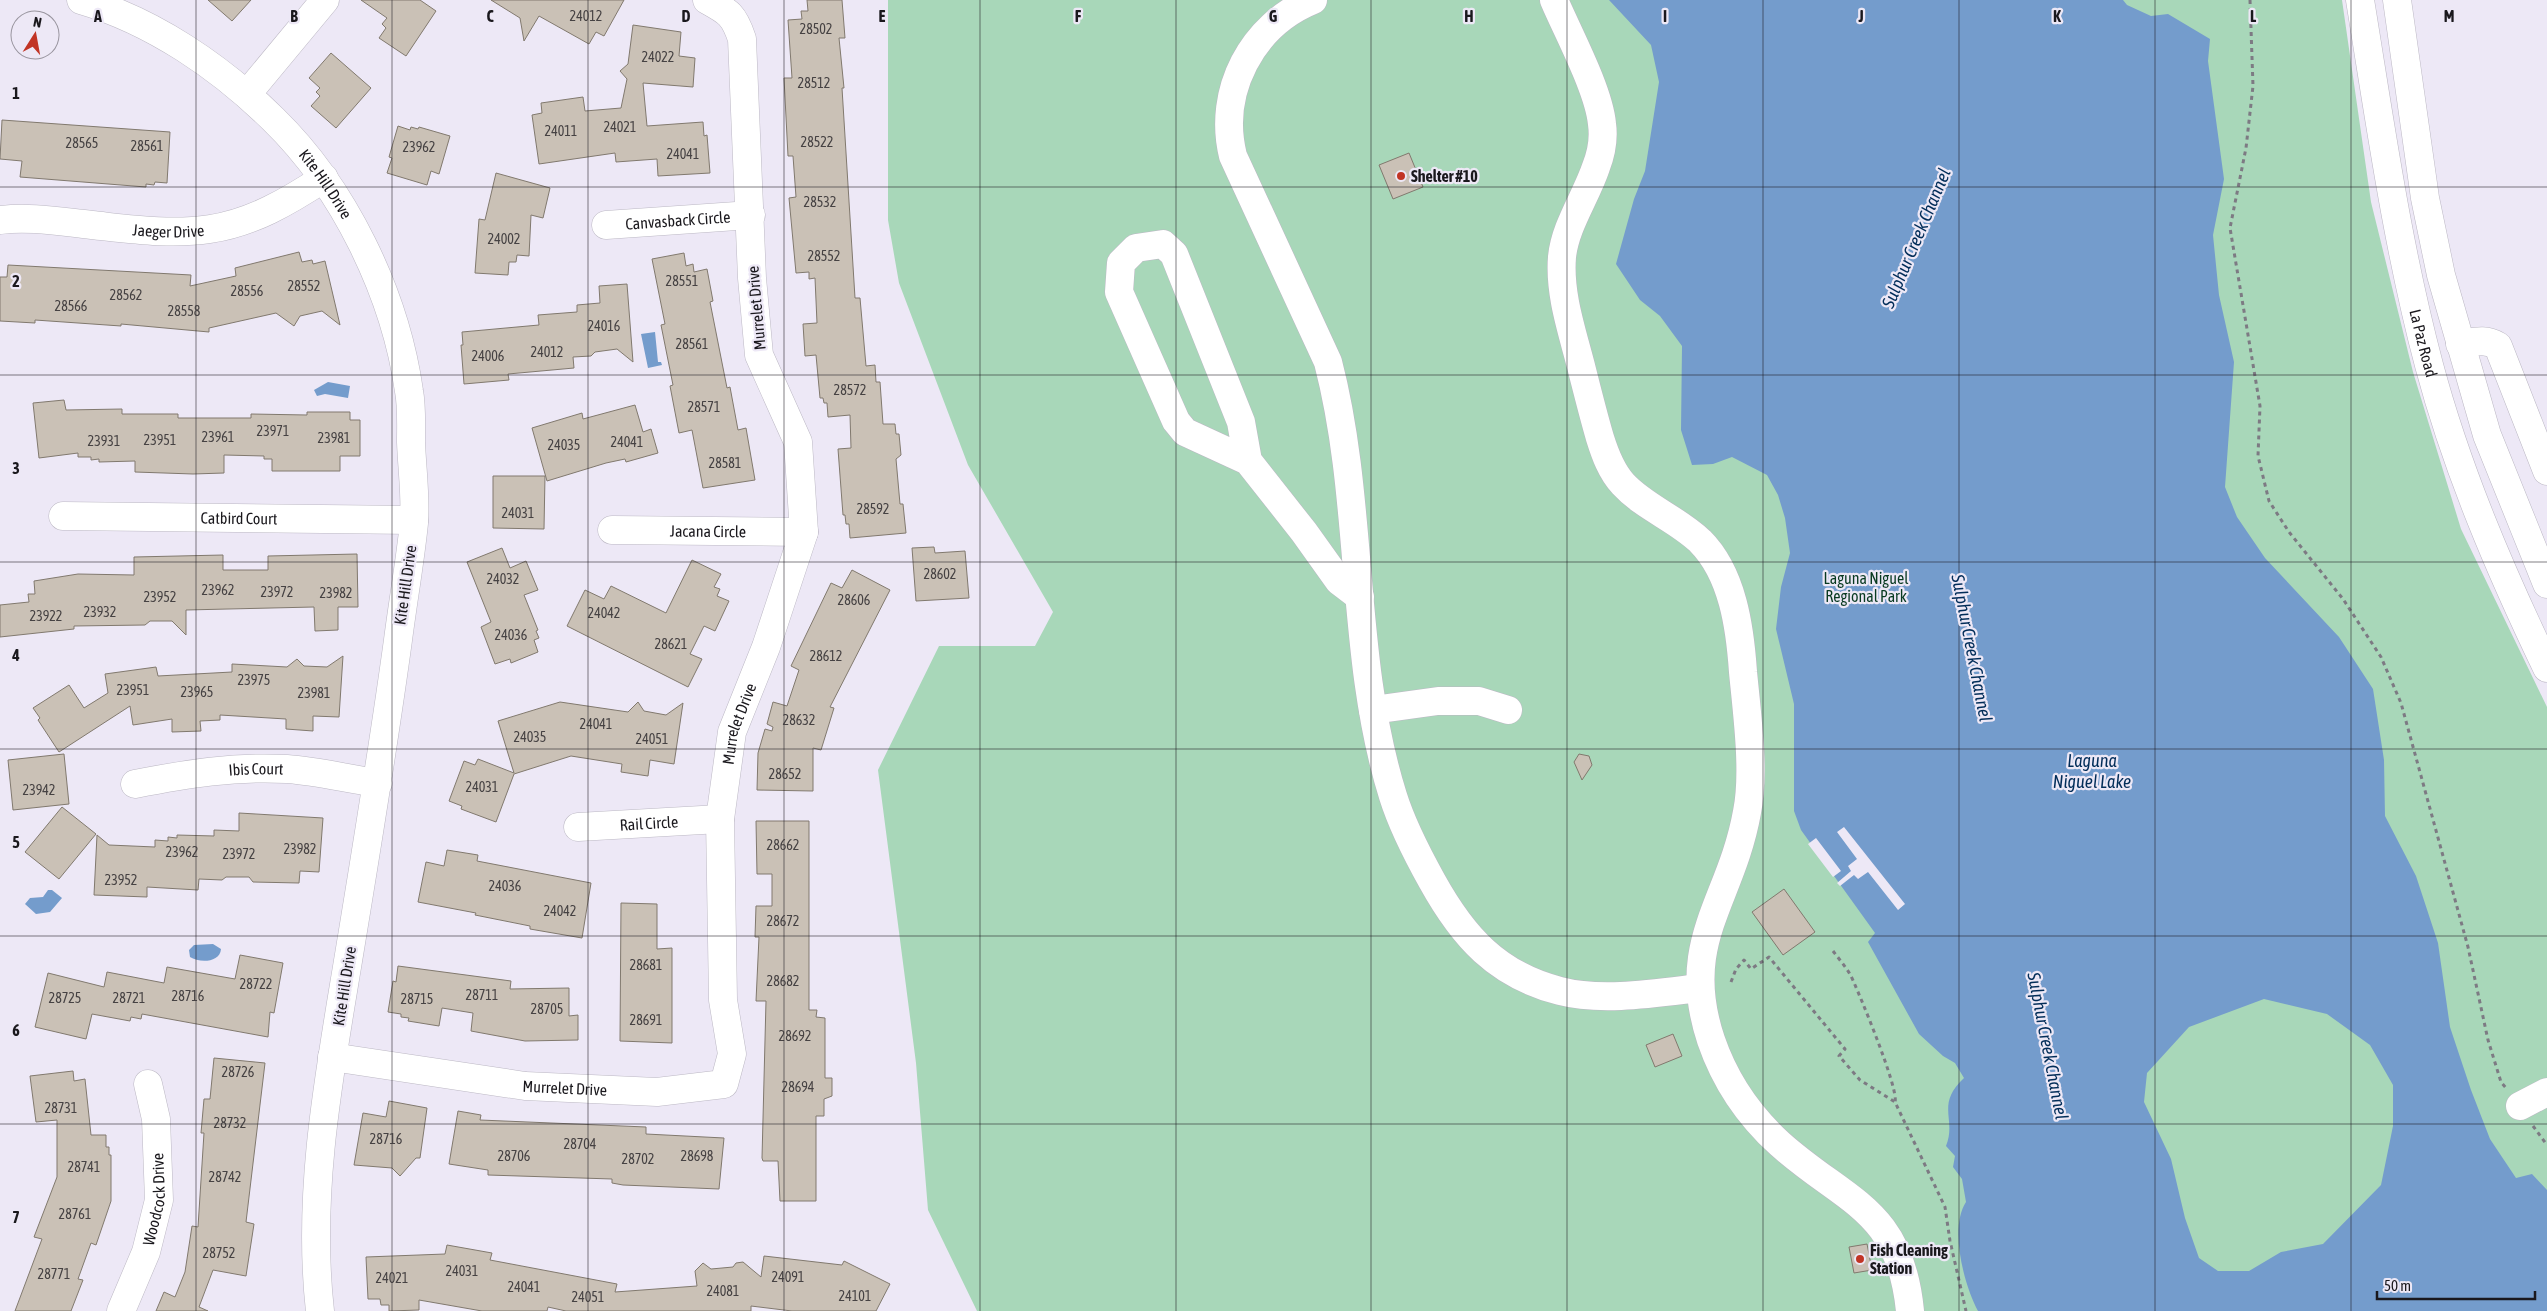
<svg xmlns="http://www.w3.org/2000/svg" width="2547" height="1311" font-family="'Asap Condensed',sans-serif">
	<rect width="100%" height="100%" fill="#ede8f6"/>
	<path fill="#a8d7b9" d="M888 0H2342L2371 202 2413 372 2461 529 2547 707V1311H977L928 1210 916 1063 878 770 939 646H1035L1053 612 968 465 899 283 888 220Z"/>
	<path fill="#749ccc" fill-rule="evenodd" d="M1609 0H2123L2127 5 2151 16 2168 14 2210 39 2208 61 2224 179 2213 235 2219 295 2234 362 2225 487 2237 517 2265 558 2339 637 2373 689 2384 760 2385 816 2416 876 2438 943 2450 1027 2471 1090 2490 1139 2516 1178 2532 1174 2547 1190V1311H1978C1964 1285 1949 1228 1966 1202L1962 1179 1953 1167 1955 1156 1946 1146C1957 1119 1935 1105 1964 1078L1955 1063 1943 1056 1919 1034 1868 942 1875 933 1801 830 1794 811V704L1776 629 1781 587 1790 553 1785 518 1778 495 1767 475 1732 457 1713 464 1692 465 1681 430 1682 346 1660 316 1640 300 1616 264 1634 199 1645 171 1659 82 1651 45ZM2264 999 2327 1014 2370 1045 2393 1085V1126L2381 1185 2323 1244 2281 1252 2249 1271H2218L2199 1258 2185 1218 2171 1159 2144 1102 2147 1073 2189 1027Z
		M655 332 658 362H661L662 365 648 368 641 334Z
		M328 382 350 386 348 398 325 394 317 396 314 390Z
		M48 890H52L62 898 50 912 36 914 25 904 30 898 43 897Z
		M213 944 221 949C220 963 199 963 190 957L189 950 194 945Z"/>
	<path fill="#ede8f6" d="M1844 827 1905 904 1898 910 1868 872 1858 879 1854 875 1840 886 1837 883 1851 871 1848 866 1857 859 1837 832Z
		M1816 838 1841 871 1833 877 1808 844Z"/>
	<path fill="#cac1b6" stroke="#81796e" d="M208 0H251L232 21Z
		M361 0H420L436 11 406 56 379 38 386 28 382 24 387 18Z
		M491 0H624L604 36 596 32 589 44 539 16 524 41 520 18Z
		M807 0H842L845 38H839L844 88H842L855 298H860L866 366 875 365 876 382H880L883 424H895L896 434H899L901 455 896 459 900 504H903L906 533 850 538 849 524H846L845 515H843L838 449 851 448 850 415 828 417 827 403H824L823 398H820L816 355 805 356 803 324 817 323 815 278 809 279V272L796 273 789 198 796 197 793 156H788L784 78H792L788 20 802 19 801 11H808Z
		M633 25 681 32 679 56 695 58 693 87 643 83 647 126 703 122 704 136 707 135 710 173 658 176 657 159 616 162 615 153 539 164 532 115 542 113 541 103 583 97 585 111 621 108 627 79 620 71 628 64Z
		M331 53 371 88 336 128 311 106 320 96 316 92 320 88 309 78Z
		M2 120 170 132 167 183 155 182 154 185 146 184V187L20 177 22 161 0 159Z
		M398 126 410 130 411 127 418 129 419 127 450 136 439 174 431 171 427 185 387 173 392 158 389 157Z
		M1409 153 1423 187 1393 199 1379 165Z
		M496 173 550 188 543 218 531 215 529 256 517 255 516 262H509L508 275 475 273 479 219 485 220Z
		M299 252 302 262 312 260 313 264 325 261 340 325 322 311 300 316 294 326 276 313 209 328V332L121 324V326L35 320V323L0 321V277H7L8 265 191 275 190 286 236 276 235 268Z
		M684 253 686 266 693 264 694 272 707 269 713 301 710 302 727 388 730 387 738 430 746 428 755 480 703 488 692 430 679 433 670 386 673 385 661 325 665 324 652 259Z
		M627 284 633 362 617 349 595 352 591 356 573 357 574 368 508 374 509 380 464 384 461 345H463L462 332 539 325 538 315 577 312V305L600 303 599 286Z
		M64 400 66 410 122 409V414H178V418H251V414L307 415V412H350V420H360V456H340V471H272V459H264V456L224 455V473L193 474 135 472V461L99 462V459L91 460V457H78V453L39 458 33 403Z
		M635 405 643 432 651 429 658 453 626 462 625 459 606 463 547 481 532 428 582 413 583 419Z
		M493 476H545L544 529 493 528Z
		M934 547 935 553 965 551 969 598 916 601 912 548Z
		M502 548 510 568 526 561 538 590 524 595 538 630 536 631 539 638 534 640 538 652 511 663 510 659 495 664 481 627 491 622 467 562Z
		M357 554 358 607H338V630L315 631 314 607 186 610V635L172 621H150L145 625 74 626V629L0 637V605L29 602 28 594H35L34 581 78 574 134 575V557L223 555V570H268V556Z
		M692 560 721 574 714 587 720 589 717 596 729 601 715 631 704 626 690 654 702 659 688 687 567 626 585 590 604 599 611 586 666 613Z
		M852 570 890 590 830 707 834 708 821 750 813 748V791L757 790 758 753 765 729 772 731 773 727 767 724 773 702 787 706 799 670 791 666 831 583 842 588Z
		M343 656 339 717 313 716V731L286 729V719L220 715V720L200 721 201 731 172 732V719L133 725 130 706 59 752 38 720 40 718 33 708 69 685 84 708 108 693 105 674 156 667 158 676 232 672V664L287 667 297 659 304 666 327 667Z
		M560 702 628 712 638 702 644 711 666 715 683 703 674 764 650 760 648 776 621 772 622 764 571 756 514 774 496 822 461 809 462 806 449 801 464 761 475 765 478 759 514 773 498 721Z
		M64 754 69 804 13 810 8 760Z
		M1579 754 1589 756 1592 765 1582 780 1574 762Z
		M62 807 96 834 59 879 25 852Z
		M239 813 323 818 319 872 300 871 299 883 253 882 249 877H226L222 880 199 879 198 890 147 887V897L94 895 97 835 109 845 155 847V840L168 841V837L177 838V835L214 836V830L239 831Z
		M756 821H809V1010H817L816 1017 825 1018V1078H832V1096L824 1099V1116H816V1201H780L778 1161H763L762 1158 766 1001H756L759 937H755L756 906H772V874H757Z
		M447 850 478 855 477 861 591 883 582 938 530 929V926L475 915 476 913 418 902 426 862 444 866Z
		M1784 889 1815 932 1783 955 1752 912Z
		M621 903 657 904V949L672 948V1043L620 1041Z
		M240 955 283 963 274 1013 270 1012 268 1037 142 1014 141 1019 131 1017 130 1021 92 1014 86 1039 35 1027 48 973 104 987 107 972 164 983 167 967 235 979Z
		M398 966 511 981 510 989 569 988V1016L578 1015V1040L525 1041 471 1031 473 1013 442 1008 439 1026 408 1021 409 1018 401 1017V1014L388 1012 393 981 396 982Z
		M1673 1034 1682 1056 1655 1067 1646 1045Z
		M214 1058 265 1063 246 1222 254 1224 246 1276 213 1270 199 1307 208 1311H156L164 1292 175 1297 185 1272 192 1226 198 1227 204 1133H201L204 1099H210Z
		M73 1071 74 1081 85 1079 91 1135H106V1147H109V1155H111V1201L96 1245 91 1243 78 1279 83 1280 71 1311H15L42 1239 34 1237 57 1177V1120L36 1122 30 1076Z
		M389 1101 427 1108 420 1158H416L400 1176 392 1168 354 1165 363 1113 386 1117Z
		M458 1111 481 1115 480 1120 646 1127V1134L724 1138 719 1189 623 1185 612 1183V1179L488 1175V1170L449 1164Z
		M1867 1244 1872 1270 1854 1273 1849 1247Z
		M447 1245 492 1253 490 1260 617 1284 615 1292 697 1286 695 1271 703 1263 711 1269 733 1267 736 1263 743 1262 761 1277 764 1256 842 1265 844 1261 890 1284 876 1311H792L751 1306V1311H566L548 1307 547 1311H482L419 1300V1310L389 1311V1305H381L380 1299H368L366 1257 445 1254Z"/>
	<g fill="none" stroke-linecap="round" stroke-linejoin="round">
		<defs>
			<g id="minor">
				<path id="s1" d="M81 0C153 21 220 67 273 119 344 188 395 293 409 391 412 407 411 425 411 442 412 469 416 497 414 523 410 562 403 601 398 640 383 750 365 858 347 967 328 1081 307 1196 320 1311"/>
				<path d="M1313 0C1252 25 1217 91 1233 156L1328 362C1365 504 1349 656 1393 796 1402 825 1417 854 1432 881 1463 937 1497 975 1560 991 1602 1002 1657 993 1700 988"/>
				<path d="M1554 0C1568 33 1599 90 1602 124 1604 138 1601 154 1596 167 1586 197 1565 226 1562 257 1559 294 1572 331 1581 366 1587 390 1593 414 1600 438 1605 454 1611 471 1623 484 1644 507 1677 519 1700 541 1733 574 1740 628 1743 672 1747 714 1755 772 1747 812 1731 902 1678 941 1711 1040 1725 1081 1748 1115 1780 1144 1846 1203 1900 1208 1910 1311"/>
				<path d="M247 94 325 0"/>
				<path id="s2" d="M0 220C30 216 62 222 92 225 130 229 171 235 210 229 252 223 289 201 324 178"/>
				<path id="s3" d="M606 225 751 215"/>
				<path d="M2460 344C2474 342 2485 338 2498 346L2547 471"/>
				<path d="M1248 461 1185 432 1176 421 1119 292 1121 263 1136 248 1163 244 1174 254 1241 422 1248 461 1304 532 1339 581 1360 597"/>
				<path id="s4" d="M63 516 414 520"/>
				<path id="s5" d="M612 530 804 532"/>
				<path d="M1373 710 1438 701H1479L1508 710"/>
				<path id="s6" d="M135 784C186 774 235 766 287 769 317 771 348 779 378 783"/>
				<path id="s7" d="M578 827 720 819"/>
				<path id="s8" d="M332 1057 525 1086 657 1092 724 1084 732 1054 723 1000 720 819 732 732 766 647 804 532 798 442 759 355 752 278 742 39C734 15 729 12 707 0"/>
				<path d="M2520 1106 2547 1092"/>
				<path id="s9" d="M121 1311 146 1252 159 1200 156 1119 148 1084"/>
			</g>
			<g id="major">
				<path id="s10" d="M2360 0C2380 122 2397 245 2429 365 2457 470 2500 570 2547 668"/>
				<path d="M2397 0 2425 198 2441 275 2487 435 2547 584"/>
			</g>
		</defs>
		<use href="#minor" stroke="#bcb8c4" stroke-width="29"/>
		<use href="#major" stroke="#bcb8c4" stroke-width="29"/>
		<path stroke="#7d7a83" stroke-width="3" stroke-dasharray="4 4" stroke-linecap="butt" d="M2250 0 2253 86 2246 148 2230 228 2260 406 2258 456 2269 501 2289 532 2343 599 2381 657 2401 703 2468 947 2488 1040 2501 1082 2506 1088
			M1833 951C1839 959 1846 967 1851 976 1859 993 1899 1089 1895 1102
			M1731 982 1736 969 1744 960 1751 969 1769 957 1845 1049 1839 1056 1860 1080 1895 1102 1945 1207 1950 1241 1966 1311
			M2533 1126 2547 1145"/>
		<use href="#minor" stroke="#fff" stroke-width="28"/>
		<use href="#major" stroke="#fff" stroke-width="28"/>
	</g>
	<path fill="none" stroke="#1a181d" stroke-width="1" stroke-opacity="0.55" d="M196 0V1311M392 0V1311M588 0V1311M784 0V1311M980 0V1311M1176 0V1311M1371 0V1311M1567 0V1311M1763 0V1311M1959 0V1311M2155 0V1311M2351 0V1311M0 187H2547M0 375H2547M0 562H2547M0 749H2547M0 936H2547M0 1124H2547"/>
	<g fill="#c13425" stroke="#ede8f6" stroke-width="2">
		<circle cx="1401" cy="176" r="5"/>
		<circle cx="1860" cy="1259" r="5"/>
	</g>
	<g text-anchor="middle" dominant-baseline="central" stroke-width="4.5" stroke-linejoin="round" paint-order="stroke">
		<g font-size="14" fill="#464243">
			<text x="586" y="16">24012</text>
			<text x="816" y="29">28502</text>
			<text x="658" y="57">24022</text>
			<text x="814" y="83">28512</text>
			<text x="620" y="127">24021</text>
			<text x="561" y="131">24011</text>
			<text x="817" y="142">28522</text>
			<text x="82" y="143">28565</text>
			<text x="147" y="146">28561</text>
			<text x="419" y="147">23962</text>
			<text x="683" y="154">24041</text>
			<text x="820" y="202">28532</text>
			<text x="504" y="239">24002</text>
			<text x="824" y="256">28552</text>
			<text x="682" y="281">28551</text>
			<text x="304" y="286">28552</text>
			<text x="247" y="291">28556</text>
			<text x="126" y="295">28562</text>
			<text x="71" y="306">28566</text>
			<text x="184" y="311">28558</text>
			<text x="604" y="326">24016</text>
			<text x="692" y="344">28561</text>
			<text x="547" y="352">24012</text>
			<text x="488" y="356">24006</text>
			<text x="850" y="390">28572</text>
			<text x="704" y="407">28571</text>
			<text x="273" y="431">23971</text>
			<text x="218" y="437">23961</text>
			<text x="334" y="438">23981</text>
			<text x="160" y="440">23951</text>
			<text x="104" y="441">23931</text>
			<text x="627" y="442">24041</text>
			<text x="564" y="445">24035</text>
			<text x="725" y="463">28581</text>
			<text x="873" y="509">28592</text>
			<text x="518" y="513">24031</text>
			<text x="940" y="574">28602</text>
			<text x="503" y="579">24032</text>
			<text x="218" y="590">23962</text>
			<text x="277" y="592">23972</text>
			<text x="336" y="593">23982</text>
			<text x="160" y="597">23952</text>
			<text x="854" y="600">28606</text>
			<text x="100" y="612">23932</text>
			<text x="604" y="613">24042</text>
			<text x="46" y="616">23922</text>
			<text x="511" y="635">24036</text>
			<text x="671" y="644">28621</text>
			<text x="826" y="656">28612</text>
			<text x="254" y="680">23975</text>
			<text x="133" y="690">23951</text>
			<text x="197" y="692">23965</text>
			<text x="314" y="693">23981</text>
			<text x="799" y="720">28632</text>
			<text x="596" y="724">24041</text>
			<text x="530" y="737">24035</text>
			<text x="652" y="739">24051</text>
			<text x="785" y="774">28652</text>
			<text x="482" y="787">24031</text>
			<text x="39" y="790">23942</text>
			<text x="783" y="845">28662</text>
			<text x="300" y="849">23982</text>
			<text x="182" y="852">23962</text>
			<text x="239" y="854">23972</text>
			<text x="121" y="880">23952</text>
			<text x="505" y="886">24036</text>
			<text x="560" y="911">24042</text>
			<text x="783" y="921">28672</text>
			<text x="646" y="965">28681</text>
			<text x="783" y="981">28682</text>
			<text x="256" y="984">28722</text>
			<text x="482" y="995">28711</text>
			<text x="188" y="996">28716</text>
			<text x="65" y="998">28725</text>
			<text x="129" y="998">28721</text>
			<text x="417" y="999">28715</text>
			<text x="547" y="1009">28705</text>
			<text x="646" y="1020">28691</text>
			<text x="795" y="1036">28692</text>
			<text x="238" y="1072">28726</text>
			<text x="798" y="1087">28694</text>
			<text x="61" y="1108">28731</text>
			<text x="230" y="1123">28732</text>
			<text x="386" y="1139">28716</text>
			<text x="580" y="1144">28704</text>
			<text x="514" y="1156">28706</text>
			<text x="697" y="1156">28698</text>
			<text x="638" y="1159">28702</text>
			<text x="84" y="1167">28741</text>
			<text x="225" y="1177">28742</text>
			<text x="75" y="1214">28761</text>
			<text x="219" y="1253">28752</text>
			<text x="462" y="1271">24031</text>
			<text x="54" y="1274">28771</text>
			<text x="788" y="1277">24091</text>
			<text x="392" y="1278">24021</text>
			<text x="524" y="1287">24041</text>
			<text x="723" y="1291">24081</text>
			<text x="855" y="1296">24101</text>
			<text x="588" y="1297">24051</text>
		</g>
		<g font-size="16" font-weight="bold" fill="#1a181d" stroke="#ede8f6" text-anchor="start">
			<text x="1411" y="176">Shelter #10</text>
			<text x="1870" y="1250">Fish Cleaning<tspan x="1870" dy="18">Station</tspan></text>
		</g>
		<g font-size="16" fill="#1a181d" stroke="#ede8f6">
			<text stroke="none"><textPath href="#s1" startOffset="312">Kite Hill Drive</textPath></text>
			<text stroke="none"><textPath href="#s3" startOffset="72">Canvasback Circle</textPath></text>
			<text stroke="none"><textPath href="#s2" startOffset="169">Jaeger Drive</textPath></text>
			<text transform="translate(756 308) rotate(-95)">Murrelet Drive</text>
			<text stroke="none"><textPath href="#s10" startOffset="349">La Paz Road</textPath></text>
			<text stroke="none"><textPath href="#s4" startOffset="176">Catbird Court</textPath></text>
			<text stroke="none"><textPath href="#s5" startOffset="96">Jacana Circle</textPath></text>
			<text transform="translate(405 585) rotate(-82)">Kite Hill Drive</text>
			<text stroke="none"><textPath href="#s8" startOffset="759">Murrelet Drive</textPath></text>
			<text stroke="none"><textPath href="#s6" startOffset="122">Ibis Court</textPath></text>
			<text stroke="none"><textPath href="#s7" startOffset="71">Rail Circle</textPath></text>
			<text transform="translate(344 986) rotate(-81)">Kite Hill Drive</text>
			<text stroke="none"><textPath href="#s8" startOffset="235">Murrelet Drive</textPath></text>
			<text stroke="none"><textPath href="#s9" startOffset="118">Woodcock Drive</textPath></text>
		</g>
		<g font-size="16" fill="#083a21" stroke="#ede8f6">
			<text x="1866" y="578">Laguna Niguel<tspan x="1866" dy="18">Regional Park</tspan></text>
		</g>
		<g font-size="18" font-style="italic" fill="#022d59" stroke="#ede8f6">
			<text transform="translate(1916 238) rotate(-67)">Sulphur Creek Channel</text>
			<text transform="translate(1972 648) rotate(79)">Sulphur Creek Channel</text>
			<text x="2092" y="760">Laguna<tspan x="2092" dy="21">Niguel Lake</tspan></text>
			<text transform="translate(2048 1046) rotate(79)">Sulphur Creek Channel</text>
		</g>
	</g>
	<g font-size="16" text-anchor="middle" font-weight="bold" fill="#1a181d" stroke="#ede8f6" stroke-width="4.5" stroke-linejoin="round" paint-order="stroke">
		<text x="98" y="22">A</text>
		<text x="294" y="22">B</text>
		<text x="490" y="22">C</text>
		<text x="686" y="22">D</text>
		<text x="882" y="22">E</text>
		<text x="1078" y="22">F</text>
		<text x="1273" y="22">G</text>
		<text x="1469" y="22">H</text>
		<text x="1665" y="22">I</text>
		<text x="1861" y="22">J</text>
		<text x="2057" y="22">K</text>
		<text x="2253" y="22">L</text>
		<text x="2449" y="22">M</text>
		<text x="16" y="99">1</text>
		<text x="16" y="287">2</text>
		<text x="16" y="474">3</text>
		<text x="16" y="661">4</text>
		<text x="16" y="848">5</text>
		<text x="16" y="1036">6</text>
		<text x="16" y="1223">7</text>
	</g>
	<g transform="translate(35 35) rotate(11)"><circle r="24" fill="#ede8f6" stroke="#99959f"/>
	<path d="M0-4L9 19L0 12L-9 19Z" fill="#c13425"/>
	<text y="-8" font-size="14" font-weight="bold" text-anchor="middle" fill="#1a181d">N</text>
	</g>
	<path d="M2377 1291v8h158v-8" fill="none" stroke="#1a181d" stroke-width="2.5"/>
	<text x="2384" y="1291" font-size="15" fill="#1a181d" stroke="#ede8f6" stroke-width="4" paint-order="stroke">50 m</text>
</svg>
